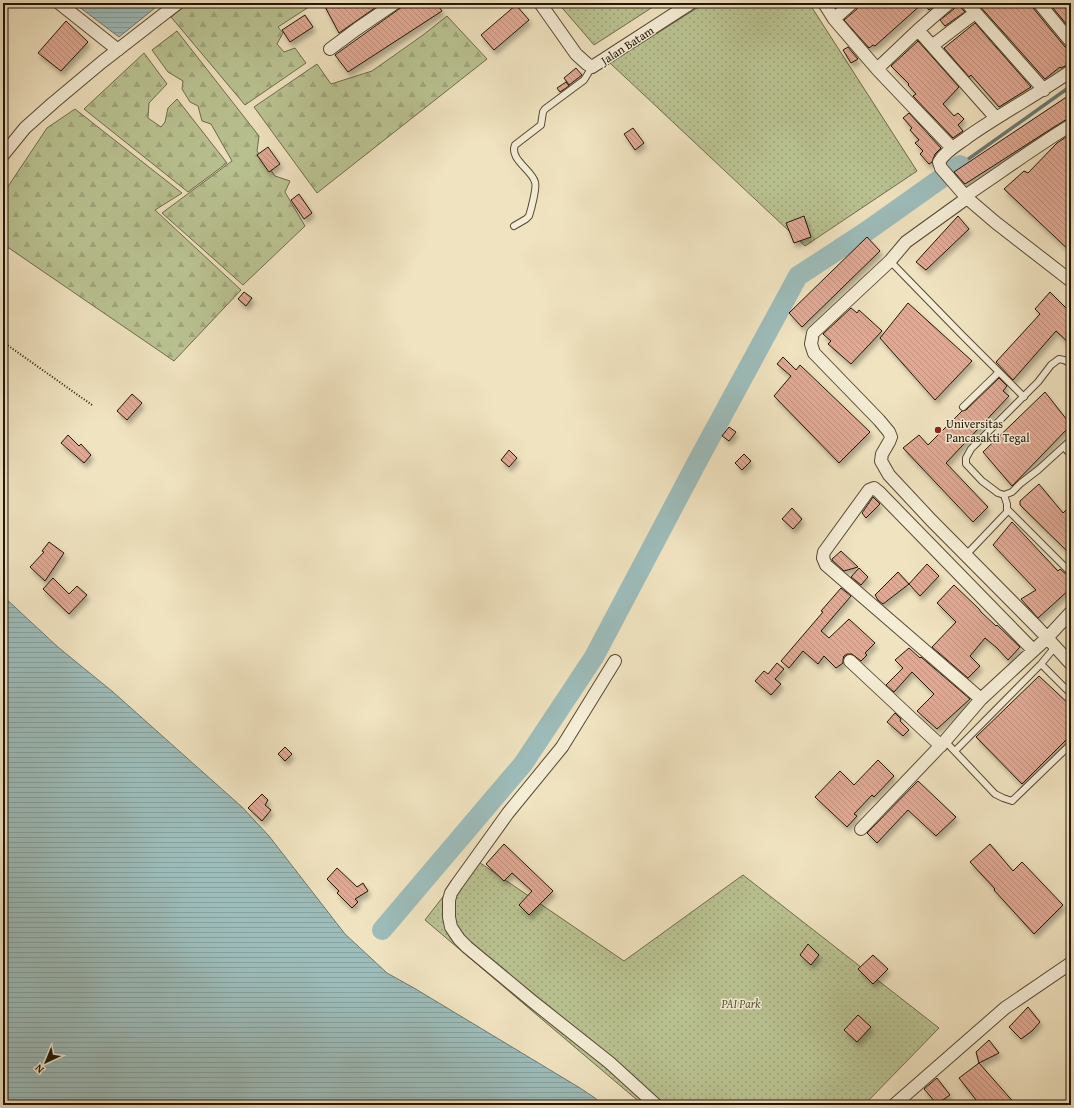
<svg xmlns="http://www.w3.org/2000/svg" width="1074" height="1108" font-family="'Gentium Book Plus',serif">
	<defs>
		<pattern id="forest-firs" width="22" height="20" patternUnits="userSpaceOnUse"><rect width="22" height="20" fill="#bac392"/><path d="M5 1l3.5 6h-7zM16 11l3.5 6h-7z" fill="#a0a77c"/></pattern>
		<pattern id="park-dots" width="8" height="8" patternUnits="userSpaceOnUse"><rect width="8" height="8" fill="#bac392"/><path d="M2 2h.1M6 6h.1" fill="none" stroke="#a0a77c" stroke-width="1.8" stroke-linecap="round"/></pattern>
		<pattern id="water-rules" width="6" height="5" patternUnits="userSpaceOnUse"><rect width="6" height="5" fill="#9dbdbb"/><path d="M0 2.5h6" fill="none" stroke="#87a29f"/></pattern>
		<pattern id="building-back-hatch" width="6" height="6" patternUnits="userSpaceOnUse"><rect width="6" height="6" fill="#e1a994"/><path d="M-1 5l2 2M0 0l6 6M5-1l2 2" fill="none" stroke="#c1917e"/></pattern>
		<filter id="shadow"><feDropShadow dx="2.5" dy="4.5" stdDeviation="2" flood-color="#0004"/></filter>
	</defs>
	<rect width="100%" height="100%" fill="#f0e3c0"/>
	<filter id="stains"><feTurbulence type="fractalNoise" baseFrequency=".005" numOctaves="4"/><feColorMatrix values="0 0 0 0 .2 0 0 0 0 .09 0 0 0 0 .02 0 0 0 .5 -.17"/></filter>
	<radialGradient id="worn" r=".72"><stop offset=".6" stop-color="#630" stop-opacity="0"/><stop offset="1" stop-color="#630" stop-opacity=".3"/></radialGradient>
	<path fill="url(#forest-firs)" stroke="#6e6c4c" d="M189 3H311L312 5 278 27 283 33 277 44 284 52 295 48 306 63 245 105 171 17Z
		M447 16 487 59 317 193 254 107 317 64 331 84 372 71 423 35Z
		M177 31 259 136 257 151 275 176 290 181 285 192 305 226 243 285 162 213 232 161 211 124 202 121 198 106 190 102 182 89 183 81 168 72 152 50Z
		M144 53 167 84 149 103 148 118 161 127 165 122 168 108 177 99 227 163 188 192 84 109Z
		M75 109 182 193 155 210 241 290 174 361 3 244V194L47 128Z"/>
	<path fill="url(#park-dots)" stroke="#6e6c4c" d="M558 3H659L594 45Z
		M705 3H809L917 171 805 246 610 63Z
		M473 858 624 961 743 875 939 1028 864 1105H643L425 920Z"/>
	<path fill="url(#water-rules)" stroke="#6c7a73" d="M74 3H161L119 37Z
		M3 596 59 648 113 692 242 807 269 836 345 934 387 973 414 988 580 1088 595 1098 603 1105H3Z"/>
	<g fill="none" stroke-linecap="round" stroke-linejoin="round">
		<path stroke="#6c7a73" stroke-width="3.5" d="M960 165 1071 86"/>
		<path stroke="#9dbdbb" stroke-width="20" d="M382 930 523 764 594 657 696 464 798 276 867 231 960 165"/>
	</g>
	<path fill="url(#building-back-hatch)" stroke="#221606" filter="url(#shadow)" d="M323 3H382L339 33Z
		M402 3H436L442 11 348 72 335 55 399 9 402 7Z
		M859 3H935L936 4 929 10 923 3 875 46 873 45 869 48 844 20 857 9Z
		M956 3H960L961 8 965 12 945 26 940 20 954 9Z
		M977 3H1032L1033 8 1065 47 1071 49V63L1061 68 1060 67 1045 79Z
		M1049 3H1071V30Z
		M516 5 529 20 494 50 481 35Z
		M305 15 313 27 290 42 282 30Z
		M66 21 88 42 61 71 38 53Z
		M975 23 1031 87 999 107 971 75 969 77 944 48Z
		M918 41 959 87 943 104 954 116 958 113 964 119 958 125 963 131 953 138 913 96 916 94 908 85 909 84 891 66Z
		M848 47 858 59 851 63 843 50Z
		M576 68 582 75 569 85 564 78Z
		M566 82 569 86 560 92 557 88Z
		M1071 94V118L1067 119 1054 127 965 184 954 172Z
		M909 113 941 148 935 154 932 162 929 164 920 154 923 151 915 143 919 140 910 130 912 128 903 118Z
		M633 128 644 143 635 150 624 134Z
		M1069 135 1068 146 1071 149V252L1004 189 1024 171 1028 173 1057 143Z
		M268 147 280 164 269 172 257 155Z
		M299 194 312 213 304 219 291 200Z
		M804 216 811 237 794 243 786 223Z
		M958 216 969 229 926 270 916 262Z
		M867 237 880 251 802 327 789 313Z
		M244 292 252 298 246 306 238 299Z
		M1050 292 1071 313V345L1056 331 1013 380 996 362 1040 314 1035 309Z
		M908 303 972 361 935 400 880 338Z
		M851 308 857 313 859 310 882 331 851 364 828 344 831 341 823 334Z
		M783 357 796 370 800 365 870 432 839 463 774 396 791 376 777 364Z
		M999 378 1007 386 1003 391 1009 396 946 463 988 507 973 522 903 448 919 435 928 445 962 411 966 410Z
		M1045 392 1071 425 1012 486 983 452Z
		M132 394 142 403 127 420 117 411Z
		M729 427 736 432 729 441 722 436Z
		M68 435 79 446 81 444 91 455 84 463 61 443Z
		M509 450 517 458 509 467 501 460Z
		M744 454 751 461 742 470 735 463Z
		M1039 484 1063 513 1071 505V555L1020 505V501Z
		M873 497 880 504 866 518 862 513Z
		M792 508 802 519 793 529 782 519Z
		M1012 522 1058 571 1060 569 1068 576 1071 577V588L1038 618 1021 599 1036 590 993 545Z
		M49 542 64 553 45 581 30 567 44 552 42 551Z
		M841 551 858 567 844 571 832 560V559Z
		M927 564 939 576 920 596 909 584Z
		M859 568 868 577 861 585 851 577Z
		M898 572 909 584 883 604 878 600 875 595Z
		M53 578 69 594 77 586 87 595 69 614 43 589Z
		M954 585 979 609 981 612 996 626 997 625 1020 647 1008 660 997 648 985 638 970 656 980 666 968 678 932 647 956 622 937 603Z
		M841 588 851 596 821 631 829 638 849 619 875 643 865 653 867 655 861 661 852 654H847L844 656 843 659V663L836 668 824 656 818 664 803 651 789 668 781 661 823 612 821 611Z
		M909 648 920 658 921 657 970 699 937 729 917 711 934 694 912 672 894 692 886 685 903 668 895 660Z
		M777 663 784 669 775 679 781 684 771 695 755 681 764 671 768 674Z
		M1039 676 1071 706V735L1022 784 976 737Z
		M895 713 901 719 900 721 909 730 903 736 887 722Z
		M285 747 292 754 285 761 278 754Z
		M878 760 894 776 874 797 872 795 854 814 857 816 847 827 815 797 840 771 854 785Z
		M918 781 956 817 936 836 908 810 877 843 867 833Z
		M262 794 268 800 265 805 271 810 262 821 248 808Z
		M504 844 553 891 529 915 519 905 532 891 512 873 504 881 486 864Z
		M990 844 1013 871 1022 862 1063 905 1034 934 994 890 995 889 970 862Z
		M337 868 357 887 363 883 368 891 355 899 358 902 352 908 337 893 339 891 327 879Z
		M808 944 819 955 811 965 800 955Z
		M873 955 888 969 873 984 858 969Z
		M1028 1007 1040 1022 1032 1031 1021 1039 1009 1027Z
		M858 1015 871 1027 857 1042 844 1030Z
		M989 1040 999 1053 979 1063 976 1052Z
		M979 1063 1016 1105H980L959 1078Z
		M937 1078 950 1095 937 1104 924 1089Z"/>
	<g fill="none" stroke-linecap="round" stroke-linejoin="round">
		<defs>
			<path id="lane" d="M514 226 526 219 529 216C531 210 537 187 535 182 532 170 509 159 515 145L541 125 543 112 545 109 584 80 592 67
				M890 261 962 335 1024 397
				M1071 364 1064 360 1059 359 1051 365 1038 382 971 449 966 458V464L982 481 998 493 1004 495 1012 492 1021 483 1038 470 1071 440
				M963 407 999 372
				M1064 447 1071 455
				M1007 509 1071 573
				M966 555 1007 512V504L1004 495
				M1041 664 1071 694
				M945 741 995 794 1003 798 1012 801 1071 744
				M955 751 1041 664 1055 647"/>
			<path id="street" d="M59 3 118 50
				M540 3 576 54 587 64 592 67 691 3
				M824 3 834 19 877 69 952 148
				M967 3 1044 90
				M1039 3 1071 42
				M834 19 852 3
				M918 30 996 118
				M933 45 975 13
				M330 49 357 29 395 3
				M877 69 918 30 949 3
				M1071 71C1038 94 1002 113 969 136 959 144 945 151 939 162L941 168 967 198 995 222 1071 281
				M3 155 25 128 53 103 102 62 178 3
				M965 196C1001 172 1035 147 1071 125
				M967 198 906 242 890 261 813 333 811 344 814 353 879 420 889 432 891 437 889 442 882 454 881 461 889 475 931 520 1039 629 1071 664
				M615 661 562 747 508 813 457 884 451 893 449 900V917L451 927 459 939 467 947 532 1001 610 1063 656 1105
				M850 661 941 746
				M981 699 826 565 823 558 824 552 869 490 874 488 879 492 1033 650
				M861 829 945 741 981 699 1047 638 1071 612
				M894 1105 1005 1008 1071 963"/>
		</defs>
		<use href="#lane" stroke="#564934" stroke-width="8"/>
		<use href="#street" stroke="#564934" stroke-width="14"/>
		<path stroke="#221606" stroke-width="2" stroke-dasharray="1 2" stroke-linecap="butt" d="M3 342 92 405"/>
		<use href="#lane" stroke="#f5edd6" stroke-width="6"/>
		<use href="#street" stroke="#f5edd6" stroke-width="12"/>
	</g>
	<circle fill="#8f2418" stroke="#f5edd6" stroke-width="1.5" cx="938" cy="430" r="4"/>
	<g text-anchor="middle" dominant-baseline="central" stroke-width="3" stroke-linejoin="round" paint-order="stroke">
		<g font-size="12" fill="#221606" stroke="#f5edd6">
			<text transform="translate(627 45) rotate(-33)">Jalan Batam</text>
		</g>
		<g font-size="12" fill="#221606" stroke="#f5edd6" text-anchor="start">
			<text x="946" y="423">Universitas<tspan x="946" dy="14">Pancasakti Tegal</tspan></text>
		</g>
		<g font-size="12" font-style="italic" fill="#575337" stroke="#f5edd6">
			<text x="741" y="1003">PAI Park</text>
		</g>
	</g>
	<rect width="1074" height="1108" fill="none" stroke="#f0e3c0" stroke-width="16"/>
	<rect x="4" y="4" width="1066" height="1100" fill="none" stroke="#221606" stroke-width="2"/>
	<rect x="8" y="8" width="1058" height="1092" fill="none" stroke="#221606"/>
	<g transform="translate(46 1062) rotate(224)" stroke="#f5edd6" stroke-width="3" paint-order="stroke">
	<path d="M0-3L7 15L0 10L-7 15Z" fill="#221606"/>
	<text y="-6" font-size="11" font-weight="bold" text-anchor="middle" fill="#221606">N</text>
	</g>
	<rect width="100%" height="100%" filter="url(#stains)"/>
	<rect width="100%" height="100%" fill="url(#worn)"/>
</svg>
